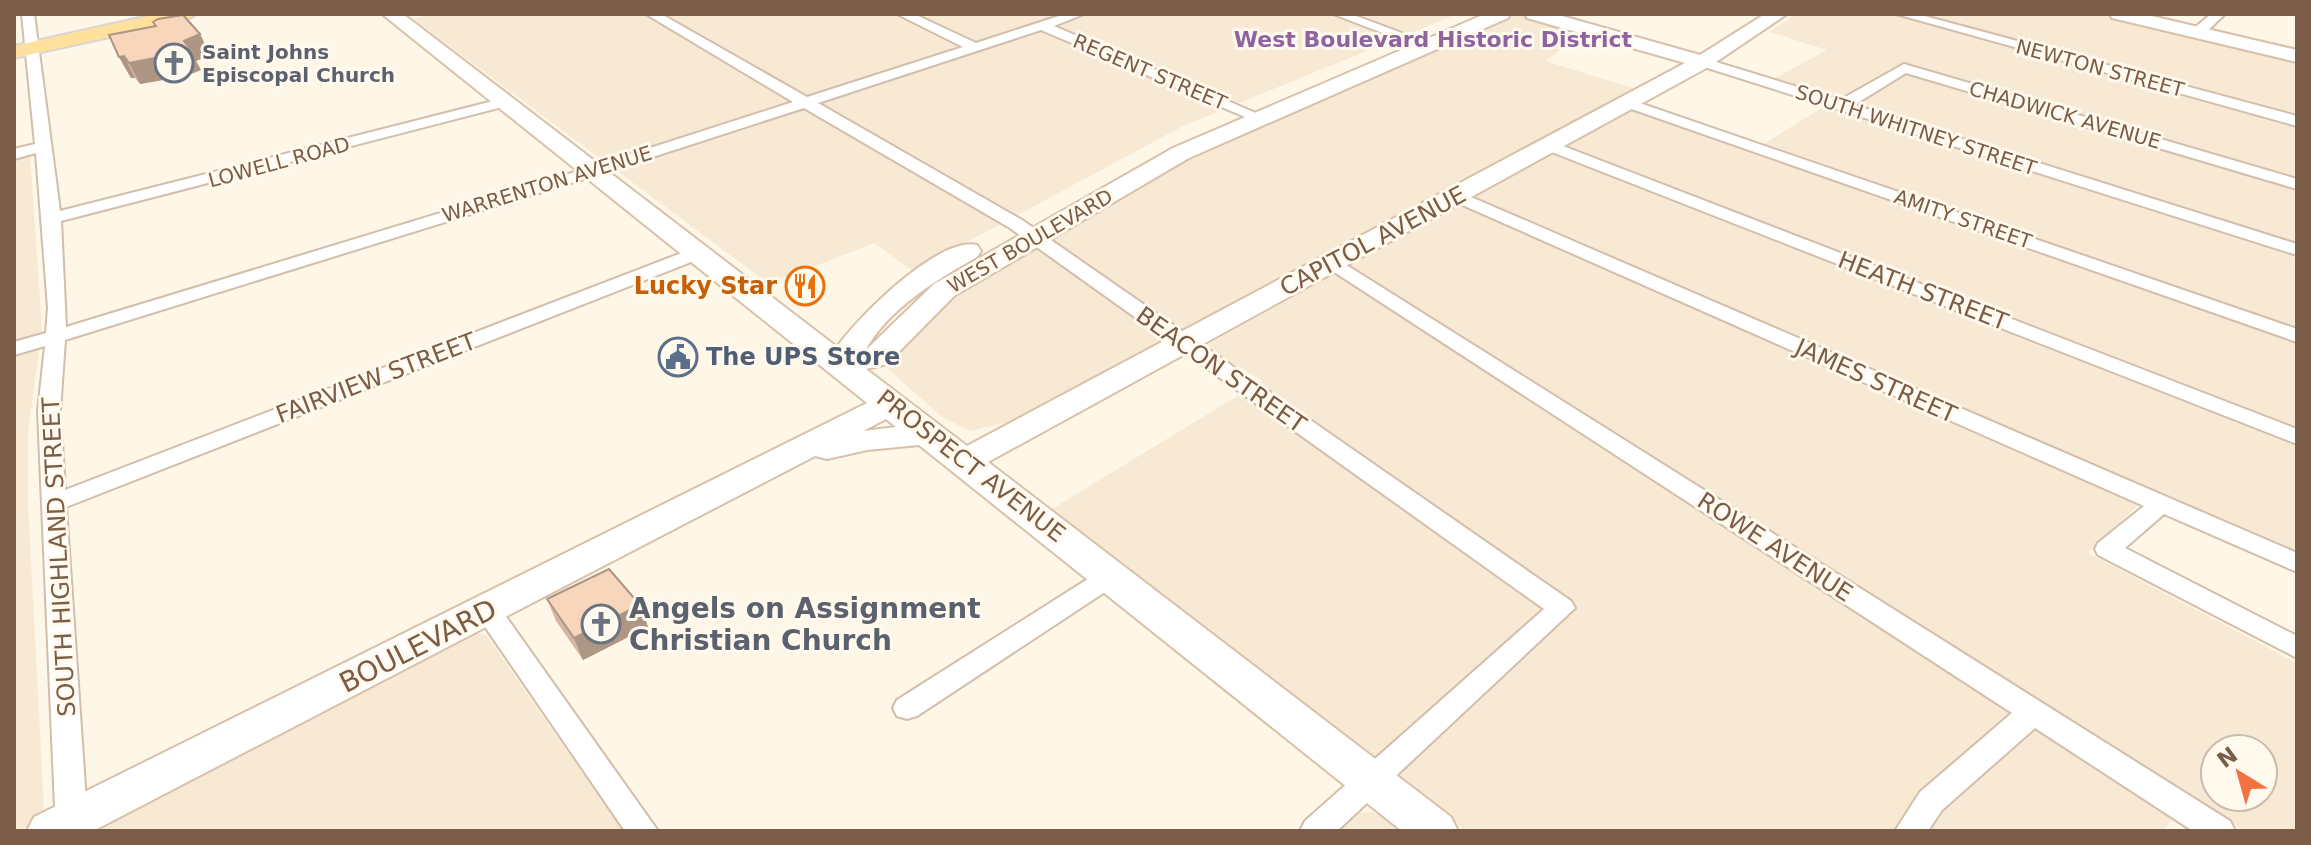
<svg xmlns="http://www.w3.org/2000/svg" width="2311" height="845" font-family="'DejaVu Sans',sans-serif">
	<rect width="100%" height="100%" fill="#fef6e6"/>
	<path fill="#f7e9d4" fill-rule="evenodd" d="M432 14H1457L1183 126 913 271 874 243 769 284 413 19Z
		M1510 14H1523L1586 32 1545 61 1636 89 1009 422 969 431 941 416 887 368 949 302 1170 164 1228 135Z
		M1795 14H1889L2297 123V554L2150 494 2088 553 2297 663V831H2244L2192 798 2162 831H1466L1052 509 1262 381 1205 346 1635 108 1754 150 1836 99 1774 79 1827 50 1770 32ZM2215 749H2263V797H2215Z
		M1913 14H2105L2297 60V117Z
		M30 153 42 329 28 431V503L44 811 30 826 14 831V157Z
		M474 633 486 635 623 831H85Z
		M1370 812 1380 814 1401 831H1339L1359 813Z"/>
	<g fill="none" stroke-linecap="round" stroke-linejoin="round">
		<defs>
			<path id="minor" d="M22 14H34L60 211 505 98 512 102 510 105 61 221 66 327 588 168 793 102 646 14H661L807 97 963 47 897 14H914L976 43 1065 14H1084L1054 26 1265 117 1257 122 1252 120 1041 30 818 103 1022 220 1571 601 1575 608 1337 831H1300L1305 821 1544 609 1010 228 804 108 600 174 65 340 60 411 65 490 692 249 698 248 707 253 704 257 66 507 88 831H56L38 411 45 346 14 355V342L46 333 48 308 36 153 14 159V149L35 144Z
				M1333 14H1351L1434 45 1422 48Z
				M1896 14H1917L2297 116V126Z
				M2211 14H2225L2203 35H2193V29Z
				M1703 58 1840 100 1904 64 2297 179V189L1906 73 1854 105 2297 244V255L1698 65 1696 62Z
				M1628 99 2297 329V342L1623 106 1621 103Z
				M1550 141 2297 429V444L1544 149 1542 146Z
				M1457 191 2297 553V572L2164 514 2125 548 2297 636V658L2098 555 2095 549 2098 543 2144 506 1451 200 1449 196Z
				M1332 256 2230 821 2235 831H2193L2035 728 1942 810 1928 831H1895L1920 792 2012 713 1325 266 1323 262Z
				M1111 567 1120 570 1124 576 1120 582 917 716 907 719 897 716 893 708 897 700 1102 570Z
				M488 601 497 604 658 831H625L479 618 475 611 479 604Z"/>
			<path id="secondary" d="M382 14H403L837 347C858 317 939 236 977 245L981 251 977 257C936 280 888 309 865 351L934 284 1173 148 1485 14H1510L1508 18 1189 158 954 296 887 364 866 369 967 446 1685 63 1527 18 1525 14H1555L1700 55 1765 14H1787L1710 66 988 462 1451 817 1458 831H1402L919 445 867 450 827 459 815 456 93 831H27L34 817 867 403ZM886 419 896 427 863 431Z
				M2110 14H2143L2297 50V62L2112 18Z"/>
			<path id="primary" d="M158 14H196L186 20 14 58V46Z"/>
		</defs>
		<use href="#minor" stroke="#d2beaa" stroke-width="4"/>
		<use href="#secondary" stroke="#d8c1a9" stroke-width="4"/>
		<use href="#primary" stroke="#ddd5cf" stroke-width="4"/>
		<use href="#minor" fill="#fff" fill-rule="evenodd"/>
		<use href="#secondary" fill="#fff" fill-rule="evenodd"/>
		<use href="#primary" fill="#ffe09c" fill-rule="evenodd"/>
	</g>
	<path fill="#d4b8a1" d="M153 22 200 34 210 55 196 61 201 70 186 76 140 84 135 78H131L119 57 155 26Z
		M547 599 640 605 648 627 583 660 556 621Z"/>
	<path fill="#ad9683" d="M200 34 210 55 196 61 201 70 186 76 140 84 129 63Z
		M124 56 135 78H131L119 57Z
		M640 605 648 627 583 660 574 638Z"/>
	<path fill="#f7d6bb" stroke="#ad9683" stroke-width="2" d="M183 15 200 34 184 41 190 49 175 54 129 63 124 56 119 57 109 35 156 26 153 22 158 19Z
		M609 569 640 605 574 638 547 599Z"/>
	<defs>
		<symbol id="church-ring" viewBox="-11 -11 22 22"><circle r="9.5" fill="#fff9ee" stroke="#6b7280" stroke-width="1.5"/><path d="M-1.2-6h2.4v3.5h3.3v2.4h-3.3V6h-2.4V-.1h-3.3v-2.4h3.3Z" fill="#6b7280"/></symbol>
		<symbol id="restaurant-ring" viewBox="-11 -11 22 22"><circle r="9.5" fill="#fff9ee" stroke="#e8710a" stroke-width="1.5"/><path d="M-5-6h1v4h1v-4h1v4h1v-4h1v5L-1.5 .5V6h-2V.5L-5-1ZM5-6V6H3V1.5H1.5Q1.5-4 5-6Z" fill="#e8710a"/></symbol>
		<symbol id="civic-ring" viewBox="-11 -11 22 22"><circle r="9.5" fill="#fff9ee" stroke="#5c6f8a" stroke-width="1.5"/><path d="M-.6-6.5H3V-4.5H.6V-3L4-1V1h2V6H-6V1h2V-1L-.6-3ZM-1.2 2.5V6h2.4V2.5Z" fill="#5c6f8a"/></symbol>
	</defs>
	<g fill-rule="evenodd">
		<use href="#church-ring" x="152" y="41" width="44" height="44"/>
		<use href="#restaurant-ring" x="783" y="264" width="44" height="44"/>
		<use href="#civic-ring" x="656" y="335" width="44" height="44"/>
		<use href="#church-ring" x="579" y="602" width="44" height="44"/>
	</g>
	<g text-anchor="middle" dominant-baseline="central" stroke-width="6" stroke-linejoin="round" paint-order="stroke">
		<g font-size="20" font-weight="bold" fill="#5b616d" stroke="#fff9ee" text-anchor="start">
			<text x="202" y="52">Saint Johns<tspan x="202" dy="23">Episcopal Church</tspan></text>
		</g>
		<g font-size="20" fill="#7b5d47" stroke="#fff9ee">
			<text transform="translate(2100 68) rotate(15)">NEWTON STREET</text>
			<text transform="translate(1150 72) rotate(23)">REGENT STREET</text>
			<text transform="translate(2065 115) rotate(16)">CHADWICK AVENUE</text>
			<text transform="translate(1916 130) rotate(18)">SOUTH WHITNEY STREET</text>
			<text transform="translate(279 162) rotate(-15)">LOWELL ROAD</text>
			<text transform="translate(547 184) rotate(-17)">WARRENTON AVENUE</text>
			<text transform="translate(1963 219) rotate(19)">AMITY STREET</text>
			<text transform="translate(1030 241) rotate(-30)">WEST BOULEVARD</text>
		</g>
		<g font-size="22" font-weight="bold" fill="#8e639f" stroke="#fff9ee">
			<text x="1433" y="39">West Boulevard Historic District</text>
		</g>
		<g font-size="24" fill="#7b5d47" stroke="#fff9ee">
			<text transform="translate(1373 241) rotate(-28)">CAPITOL AVENUE</text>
			<text transform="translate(1923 291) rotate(21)">HEATH STREET</text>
			<text transform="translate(1221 370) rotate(35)">BEACON STREET</text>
			<text transform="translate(376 378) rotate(-21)">FAIRVIEW STREET</text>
			<text transform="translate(1876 381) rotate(24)">JAMES STREET</text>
			<text transform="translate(971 466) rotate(38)">PROSPECT AVENUE</text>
			<text transform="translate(1775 547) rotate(33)">ROWE AVENUE</text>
			<text transform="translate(59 557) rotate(-93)">SOUTH HIGHLAND STREET</text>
		</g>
		<g font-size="24" font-weight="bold" fill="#c56008" stroke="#fff9ee" text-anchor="end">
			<text x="777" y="286">Lucky Star</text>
		</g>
		<g font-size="24" font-weight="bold" fill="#4e5e75" stroke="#fff9ee" text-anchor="start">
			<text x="706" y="357">The UPS Store</text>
		</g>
		<g font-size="28" font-weight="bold" fill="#5b616d" stroke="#fff9ee" text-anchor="start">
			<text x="629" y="608">Angels on Assignment<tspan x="629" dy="32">Christian Church</tspan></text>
		</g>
		<g font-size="28" fill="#7b5d47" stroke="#fff9ee">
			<text transform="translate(418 646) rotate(-27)">BOULEVARD</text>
		</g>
	</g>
	<rect width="2311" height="845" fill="none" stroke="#7b5d47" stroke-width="32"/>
	<g transform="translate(2239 773) rotate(323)"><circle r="38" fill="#fff9ee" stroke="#cabbab" stroke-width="2"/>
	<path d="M0-6L14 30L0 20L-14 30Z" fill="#f47240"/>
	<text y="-12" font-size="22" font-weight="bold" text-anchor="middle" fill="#7b5d47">N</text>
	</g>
</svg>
